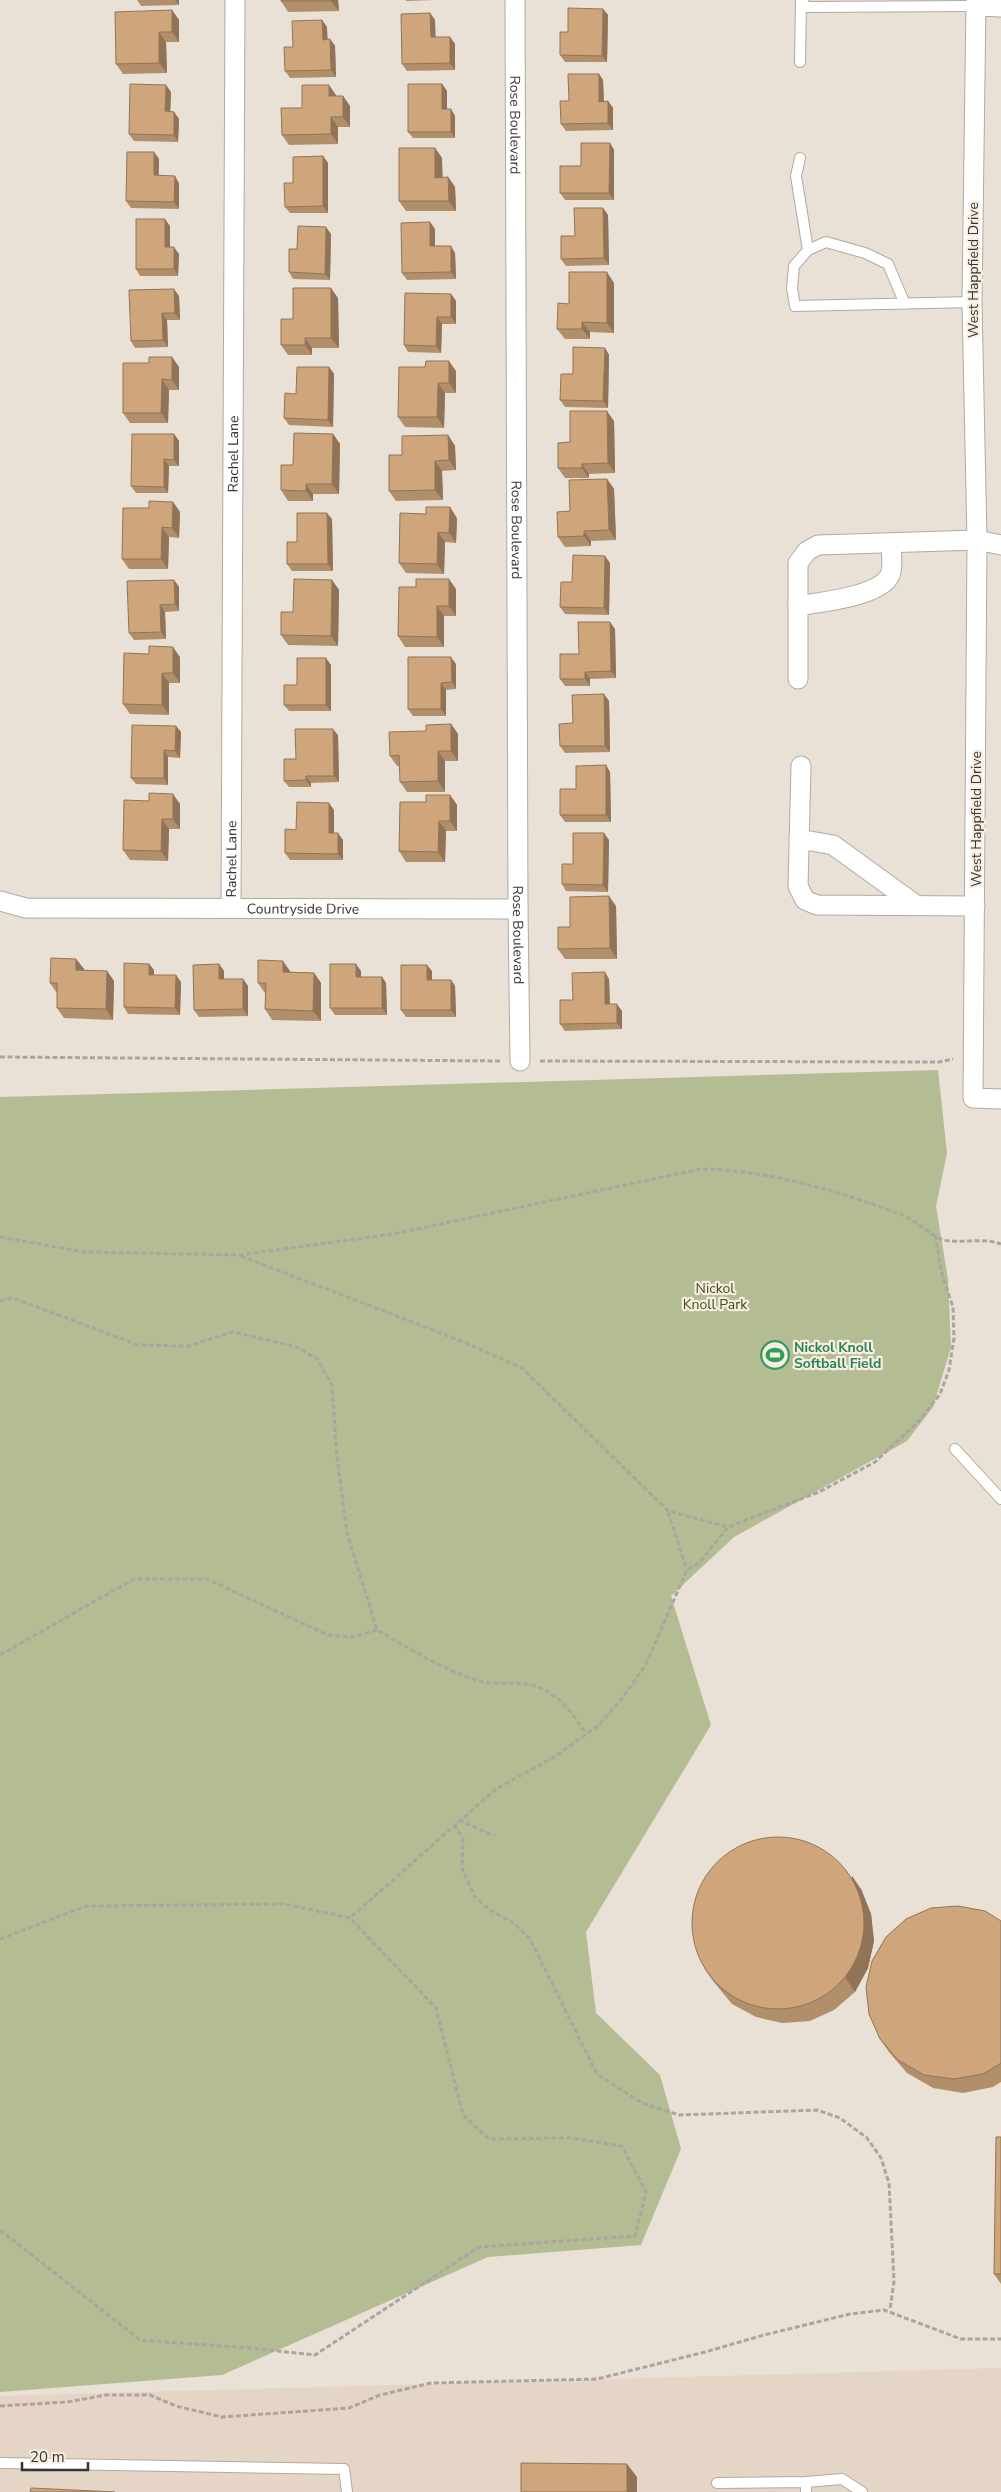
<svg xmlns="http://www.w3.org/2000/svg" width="1001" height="2492" font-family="'Nunito Sans',sans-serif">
	<rect width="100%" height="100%" fill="#e9e0d6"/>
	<path fill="#e4d5c6" d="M1001 2368V2492H0V2396Z"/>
	<path fill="#b4bc94" d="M938 1070 947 1153 936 1206 948 1279 951 1347 933 1407 907 1441 734 1537 671 1596 711 1725 586 1932 596 2013 660 2075 681 2149 641 2245 488 2257 222 2375 0 2392V1097Z"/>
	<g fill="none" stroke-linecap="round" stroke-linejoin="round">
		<defs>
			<path id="service" d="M802 0 806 7 975 6
				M800 62 801 0
				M800 158 796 176 808 250
				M905 304 888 264 865 253 826 242 808 250 794 266 792 288 795 306 972 302
				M955 1449 1001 1499
				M0 2463 344 2469 347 2492
				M717 2483 806 2482
				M806 2492V2482L842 2479 862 2492"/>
			<g id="minor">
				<path id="s1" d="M515 0 518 909 520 1061"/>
				<path d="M976 0 972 302 977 540 973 1098 1001 1099"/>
				<path d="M975 6 1001 7"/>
				<path d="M798 606C820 602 876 597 889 577 894 569 891 553 891 543"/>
				<path d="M798 679V563L807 551 818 545 977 540 1001 545"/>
				<path d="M801 766 798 886 805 900 817 905 975 906"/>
				<path d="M799 839 833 845 916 905"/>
				<path id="s2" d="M0 901 26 908 518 909"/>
				<path id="s3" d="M231 908 235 0"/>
			</g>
		</defs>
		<use href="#service" stroke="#b2a9a0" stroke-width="12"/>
		<use href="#minor" stroke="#b2a9a0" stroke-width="21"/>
		<path stroke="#aca59d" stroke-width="3" stroke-dasharray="5 2.5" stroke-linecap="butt" d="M0 1057 501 1061
			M540 1061 939 1062 953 1059
			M0 1237 84 1252 239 1255 393 1234 701 1169C768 1170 839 1191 902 1215 916 1220 931 1237 944 1240 963 1244 982 1237 1001 1244
			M241 1256 459 1340 522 1368 668 1511 728 1527
			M0 1301 13 1298 138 1345 188 1346 233 1332 297 1347 317 1359 332 1385 337 1458 347 1533 377 1630C410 1648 443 1671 480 1681 494 1685 509 1682 523 1684 554 1686 571 1711 586 1734
			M668 1512 687 1570
			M0 1655 134 1579H207L328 1635 352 1637 377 1630
			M459 1820 494 1836
			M454 1825 463 1838 462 1868 474 1896 490 1910 515 1924 530 1939 597 2074 642 2103 679 2115 817 2110 840 2118 867 2138 881 2158 889 2183 894 2281 890 2310
			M0 1939 86 1906 285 1904 350 1918 496 1789 554 1757 599 1725 620 1701 645 1666 687 1570 699 1563 728 1527 819 1492 875 1462 920 1420 940 1394 949 1370 954 1338 953 1307 942 1274 935 1235
			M0 2230 140 2340 250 2348 315 2355 479 2247 635 2236 646 2192 622 2146 570 2138 489 2139 463 2115 436 2008 350 1918
			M0 2406 67 2402 106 2395H150L176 2406 222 2417 349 2408 380 2395 431 2383 597 2379 705 2352 764 2335 850 2314 884 2310 961 2339H1001"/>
		<use href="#service" stroke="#fff" stroke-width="10"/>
		<use href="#minor" stroke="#fff" stroke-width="19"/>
	</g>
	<path fill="#b28f6b" d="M137 0H179V5L141 6Z
		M281 0H338L339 11 288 12 281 1Z
		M406 0H435L406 1Z
		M603 9 608 15 607 62H565L560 55Z
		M172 10 179 20V42H166L167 73 123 74 116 64Z
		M430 13 435 20V37H450L455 44V70L407 71 402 64Z
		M322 20 327 27V40L330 39 335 46 336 77 290 78 285 71 293 47Z
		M599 74 603 80 604 101H608L613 108V130L566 131 561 124 569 101Z
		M442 84 447 91V109L455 116V138H413L408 132Z
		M171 92 170 112H174L179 119 178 142 134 141 129 134Z
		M336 95V96H343L350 106V127H338V144L289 145 282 135 302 108Z
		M610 143 614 150V200H565L560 193 581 166Z
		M435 148 442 158V177H448L455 187 456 211H406L399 201Z
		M154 152 159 159V175L179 183V209L131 208 126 201Z
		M323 156 328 163V213H290L285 207 293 183Z
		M603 208 608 215 609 265 566 266 561 259 575 236Z
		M430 222 435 229V246L455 253 456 279 407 280 402 273Z
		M170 226V247L179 254 178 276H140L136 269Z
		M331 234 330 280 293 279 289 272 297 249Z
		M614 283V333L590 332V339H565L557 329 569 304Z
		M451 294 456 301V324H442L441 353 408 352 404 345Z
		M179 296 180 320H167L168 347 135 348 131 341Z
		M338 298 339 348H312V355H288L281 345 293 319Z
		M605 348 609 355 608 408 565 407 560 400 573 374Z
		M172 357 179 367V390H169L168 423H130L123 413 149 363Z
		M329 367 334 374 333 427 289 425 284 418 296 394Z
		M425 367 456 371V393H445L444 428 405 427 398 417Z
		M614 421 615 473 589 474V478H565L558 468 570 442Z
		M174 434 179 441V466H169L168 493H136L131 486Z
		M333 434 340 444 339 494H313V501H288L281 490 293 465Z
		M448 435 455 446 456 470 442 471 443 500 396 501 389 491 402 455Z
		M607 479 614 489 616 540 591 541V546L565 547 558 537 570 511Z
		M173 502 180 512 179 538 169 537 168 569H129L122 559Z
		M457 518 456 543 445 542 444 574 406 573 399 563Z
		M332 519 333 571H292L287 564 297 542Z
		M610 563 609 615 565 614 560 607 572 582Z
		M174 580 179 587V611L165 612 166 639 134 640 129 633Z
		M332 580 339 590 338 646 288 645 281 635 293 612Z
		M456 589V616H444V647H405L398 636Z
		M615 629 616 678 590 679V686H565L560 679 579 654Z
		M180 657V683H169V715L130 714 123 704Z
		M456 664V689L446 690V716H413L408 709Z
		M331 665V711H289L284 705 297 685Z
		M609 701 610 752 565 753 560 746 573 723Z
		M451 724 458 734V761H445V792H407L400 782V766H397L390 756 426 731Z
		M176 726 181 732 180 758 168 757V785L136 784 131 778Z
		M338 735 339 782 311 783V787H289L284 781 296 759Z
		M610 772 611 822H565L560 815 576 789Z
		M450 795 457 805V831H446L445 862H406L399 851 426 802Z
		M180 804V829H169L168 861 130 860 123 850Z
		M334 810V833L343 840V860H290L285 853 296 830Z
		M609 840 608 892 566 891 562 884 573 864Z
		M616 906 617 959H565L558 949 570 927Z
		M76 959 84 969V970L107 971 114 981 113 1020 64 1018 57 1008V993L50 983Z
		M149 964 154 970V975L181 982 180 1015 128 1014 124 1007Z
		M219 964 224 971V979H243L248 986V1016L199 1017 194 1010Z
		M290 971V972L314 973 321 983V1021L272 1020 265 1009 266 993H265L258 983Z
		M361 971V977H382L386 983 387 1015H335L330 1008Z
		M432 971V980H451L455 986 456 1017H406L401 1010Z
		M609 979 610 1004 622 1011V1029L565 1031 560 1024 573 1000Z
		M861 1889 871 1914 874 1941 868 1968 855 1992 834 2010 810 2021 782 2023 756 2017 732 2004 713 1981 704 1968Z
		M1001 1921V2082L993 2087 963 2093 933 2088 907 2073 889 2052 880 2039Z
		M1001 2137V2284L994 2274Z"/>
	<path fill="#917457" d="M175 0H179V5Z
		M331 0H338L339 11 331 1Z
		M603 9 608 15 607 62 602 56Z
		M172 10 179 20V42L172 32Z
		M430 13 435 20 436 44 431 37Z
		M322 20 327 27 328 47 323 40Z
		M159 32 166 42 167 73 159 63Z
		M450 37 455 44V70L450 63Z
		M330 39 335 46 336 77 331 70Z
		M599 74 603 80 604 108 599 102Z
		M442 84 447 91V116L442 109Z
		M166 85 171 92 170 118 165 111Z
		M329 85 336 95V106L329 96Z
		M343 96 350 106V127L343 117Z
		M608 101 613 108V130L608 123Z
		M451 109 455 116V138L451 132Z
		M174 112 179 119 178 142 174 135Z
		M331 117 338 127V144L331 134Z
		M610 143 614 150V200L609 193Z
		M435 148 442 158 443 188 435 178Z
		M154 152 159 159 158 182 154 175Z
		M323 156 328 163V213L323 206Z
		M175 176 179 183V209L174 202Z
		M448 177 455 187 456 211 449 201Z
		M603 208 608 215 609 265 604 258Z
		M165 219 170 226V254L165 247Z
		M430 222 435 229V253L430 246Z
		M326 227 331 234 330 280 325 274Z
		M451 246 455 253 456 279 451 272Z
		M174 247 179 254 178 276 174 269Z
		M607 272 614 283V333L607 323Z
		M331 288 338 298 339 348 331 338Z
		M174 289 179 296 180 320 175 313Z
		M451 294 456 301V324L451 317Z
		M162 313 167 320 168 347 163 340Z
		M437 317 442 324 441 353 436 346Z
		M582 322 590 332V339L582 329Z
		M305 338 312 348V355L305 345Z
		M605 348 609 355 608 408 603 401Z
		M172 357 179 367V390L172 380Z
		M449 361 456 371V393L449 383Z
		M329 367 334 374 333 427 328 420Z
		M162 379 169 390 168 423 161 413Z
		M438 383 445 393 444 428 437 417Z
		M607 411 614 421 615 473 608 463Z
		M174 434 179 441V466L174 460Z
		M333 434 340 444 339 494 332 484Z
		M448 435 455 446 456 470 449 460Z
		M164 459 169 466 168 493 164 487Z
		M435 461 442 471 443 500 435 490Z
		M582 464 589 474V478L582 468Z
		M607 479 614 489 616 540 609 530Z
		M306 484 313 494V501L306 491Z
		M173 502 180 512 179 538 172 528Z
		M450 507 457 518 456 543 449 533Z
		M327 513 332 519 333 571 328 564Z
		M162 527 169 537 168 569 161 559Z
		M584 531 591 541V546L584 536Z
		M438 532 445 542 444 574 437 564Z
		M605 556 610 563 609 615 604 608Z
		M449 579 456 589V616L449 606Z
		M174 580 179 587V611L175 604Z
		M332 580 339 590 338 646 331 636Z
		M160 605 165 612 166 639 161 632Z
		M437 606 444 616V647L437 637Z
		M610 622 615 629 616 678 611 671Z
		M173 647 180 657V683L173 673Z
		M451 657 456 664V689L452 682Z
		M326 658 331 665V711L326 705Z
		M585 672 590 679V686L585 679Z
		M162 673 169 683V715L162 705Z
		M441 683 446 690V716L441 709Z
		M604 694 609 701 610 752 605 746Z
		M451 724 458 734V761L451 751Z
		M176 726 181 732 180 758 175 751Z
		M333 729 338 735 339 782 334 776Z
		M164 750 168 757V785L164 778Z
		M438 751 445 761V792L438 781Z
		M606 765 610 772 611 822 606 815Z
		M306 776 311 783V787L306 780Z
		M173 794 180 804V829L173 819Z
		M450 795 457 805V831L450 821Z
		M329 803 334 810V840L329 833Z
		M162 819 169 829 168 861 161 851Z
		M439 821 446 831 445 862 438 852Z
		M338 833 343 840V860L338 854Z
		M604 833 609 840 608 892 603 885Z
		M609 896 616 906 617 959 610 948Z
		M76 959 84 969V980L76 970Z
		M283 961 290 971V982L283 972Z
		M149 964 154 970V982L149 975Z
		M219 964 224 971V986L219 979Z
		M356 964 361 971V983L356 977Z
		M427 965 432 971V987L427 980Z
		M107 971 114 981 113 1020 106 1009Z
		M605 972 609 979 610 1011 605 1004Z
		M314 973 321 983V1021L313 1011Z
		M176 975 181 982 180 1015 175 1008Z
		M382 977 386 983 387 1015 382 1008Z
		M243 979 248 986V1016L243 1009Z
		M451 980 455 986 456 1017 451 1010Z
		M617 1004 622 1011V1029L617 1023Z
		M852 1876 861 1889 871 1914 874 1941 868 1968 855 1992 846 1979Z
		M627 2464 637 2477V2492H627Z"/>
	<path fill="#cfa67c" stroke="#917457" d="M281 0H331V1H281Z
		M568 8 603 9 602 56 560 55V32H568Z
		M172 10V32H159V63L116 64 115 12Z
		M430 13 431 37H450V63L402 64 401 14Z
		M322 20 323 40 330 39 331 70 285 71 284 47H293L292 21Z
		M568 74H599V102L608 101V123L561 124 560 101H569Z
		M130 84 166 85 165 111 174 112V135L129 134Z
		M408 84H442V109H451V132H408Z
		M302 85H329V96H343V117H331V134L282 135 281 108H302Z
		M581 143H610L609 193H560V166H581Z
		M399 148H435V178L448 177 449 201H399Z
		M127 152H154V175L175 176 174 202 126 201Z
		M323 156V206L285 207 284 183H293V157Z
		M574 208H603L604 258 561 259V236H575Z
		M136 219H165V247H174V269H136Z
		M430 222V246H451V272L402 273 401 223Z
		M298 226 326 227 325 274 289 272V249H297Z
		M569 272H607V323L582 322V329H557L558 303 569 304Z
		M293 288H331V338H305V345H281V319H293Z
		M174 289 175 313H162L163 340 131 341 129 290Z
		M405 293 451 294V317H437L436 346 404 345Z
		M573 347 605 348 603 401 560 400 561 374H573Z
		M149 357H172V380L162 379 161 413H123V363H149Z
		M426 361H449V383H438L437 417H398L399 367H425Z
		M297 367H329L328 420 284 418 285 393 296 394Z
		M570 411H607L608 463 582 464V468H558V443L570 442Z
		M294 433 333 434 332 484H306V491L281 490V465H293Z
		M132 434H174V460L164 459V487L131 486Z
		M448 435 449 460 435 461V490L389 491V455H402V436Z
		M607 479 609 530 584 531V536L558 537 557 512 570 511 569 480Z
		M149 501 173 502 172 528 162 527 161 559H122L123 508H149Z
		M426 507H450L449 533 438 532 437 564 399 563 400 513 426 514Z
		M297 513H327L328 564H287V542H297Z
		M573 555 605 556 604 608 560 607 561 582H572Z
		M294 579 332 580 331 636 281 635V612H293Z
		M416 579H449V606H437V637L398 636 399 587H416Z
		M174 580 175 604 160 605 161 632 129 633 127 581Z
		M578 622H610L611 671 585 672V679H560V654H579Z
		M149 646 173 647V673H162V705L123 704 124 653 149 654Z
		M408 657H451L452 682 441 683V709H408Z
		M297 658H326V705H284V685H297Z
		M604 694 605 746H560L559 724 573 723 572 695Z
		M451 724V751H438V781L400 782 399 755 390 756 389 732 426 731V725Z
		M132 725 176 726 175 751 164 750V778H131Z
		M295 729H333L334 776H306V780L284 781V759H296Z
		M606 765V815H560V789H576V766Z
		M149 793 173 794V819H162L161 851 123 850 124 800 149 801Z
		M426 795H450V821H439L438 852 399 851 400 802H426Z
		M297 802 329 803V833H338V854L285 853V829L296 830Z
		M573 833H604L603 885 562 884V864H573Z
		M609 896 610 948 558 949V927H570V897Z
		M51 958 76 959V970L107 971 106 1009 57 1008V983H50Z
		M258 960 283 961V972L314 973 313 1011 265 1009 266 983H258Z
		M124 963 149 964V975H176L175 1008 124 1007Z
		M219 964V979H243V1009L194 1010 193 965Z
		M330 964H356V977H382V1008H330Z
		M401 965H427V980H451V1010H401Z
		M605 972V1004H617V1023L560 1024V1000H573L572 973Z
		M692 1923a86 86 0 1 1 172 0a86 86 0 1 1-172 0Z
		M958 1906 985 1911 1001 1921V2063L983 2074 954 2079 924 2075 898 2060 880 2039 869 2014 866 1987 872 1961 886 1937 906 1919 931 1908Z
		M996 2137H1001V2274H994Z
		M521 2463 627 2464V2492H521Z
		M31 2488 115 2492H30Z"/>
	<defs>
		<symbol id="stadium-ring" viewBox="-11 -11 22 22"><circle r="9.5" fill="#f7ede3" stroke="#2e9e5b" stroke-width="1.5"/><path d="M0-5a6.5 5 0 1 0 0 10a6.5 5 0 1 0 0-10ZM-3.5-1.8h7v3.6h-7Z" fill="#2e9e5b"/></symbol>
	</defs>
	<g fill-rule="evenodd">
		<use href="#stadium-ring" x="759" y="1339" width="32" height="32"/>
	</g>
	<g text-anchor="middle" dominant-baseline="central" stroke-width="4.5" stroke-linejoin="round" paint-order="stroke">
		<g font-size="14" fill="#373330" stroke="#f7ede3">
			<text stroke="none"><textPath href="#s1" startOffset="125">Rose Boulevard</textPath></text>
			<text transform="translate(973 270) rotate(-90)">West Happfield Drive</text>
			<text stroke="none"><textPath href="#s3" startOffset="454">Rachel Lane</textPath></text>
			<text stroke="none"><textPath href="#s1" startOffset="530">Rose Boulevard</textPath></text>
			<text transform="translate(976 819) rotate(-90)">West Happfield Drive</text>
			<text stroke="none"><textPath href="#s3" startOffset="49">Rachel Lane</textPath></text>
			<text stroke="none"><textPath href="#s2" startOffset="304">Countryside Drive</textPath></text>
			<text stroke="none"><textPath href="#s1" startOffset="935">Rose Boulevard</textPath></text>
		</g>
		<g font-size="14" fill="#444d0f" stroke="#f7ede3">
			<text x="715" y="1288">Nickol<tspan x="715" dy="16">Knoll Park</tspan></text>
		</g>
		<g font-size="14" font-weight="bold" fill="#27864d" stroke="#f7ede3" text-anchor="start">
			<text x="794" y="1347">Nickol Knoll<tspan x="794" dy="16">Softball Field</tspan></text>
		</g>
	</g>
	<path d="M22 2462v8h66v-8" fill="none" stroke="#373330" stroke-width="2.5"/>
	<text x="30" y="2462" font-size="15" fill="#373330" stroke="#f7ede3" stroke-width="4" paint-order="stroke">20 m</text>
</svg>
